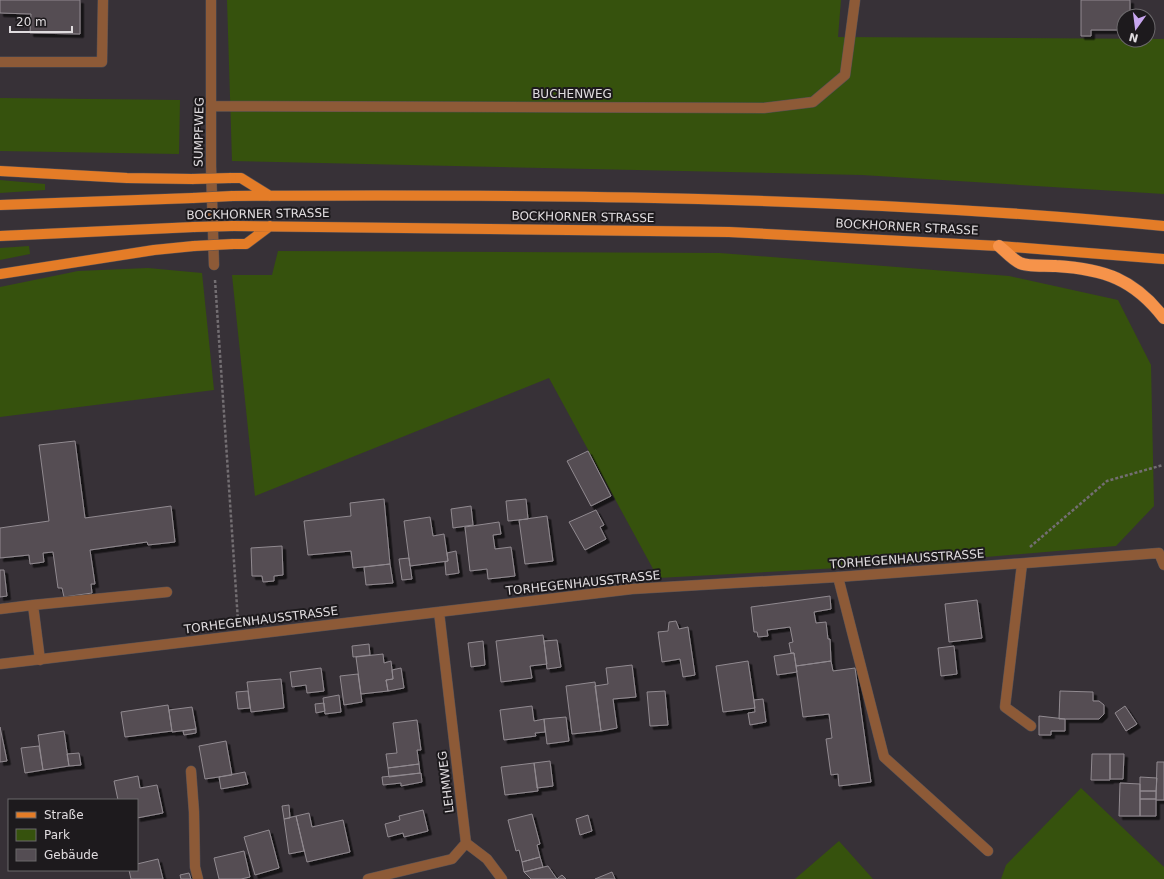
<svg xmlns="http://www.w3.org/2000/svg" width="1164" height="879" font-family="'DejaVu Sans',sans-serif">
	<defs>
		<filter id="shadow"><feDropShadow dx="3.5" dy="3.5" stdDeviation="0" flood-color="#0009"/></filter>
	</defs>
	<rect width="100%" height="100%" fill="#373137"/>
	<path fill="#36520d" d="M227 0H841L838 37 1164 39V194L862 175 232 161Z
		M0 98 180 100 179 154 0 151Z
		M0 180 45 184V190L0 193Z
		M29 246 30 254 0 260V248Z
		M278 251 720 253 1009 276 1118 300 1151 365 1154 506 1116 546 893 565 658 578 549 378 255 496 232 275H272Z
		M148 268 202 273 214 390 0 417V287L78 271Z
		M1081 788 1164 867V879H1001L1006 865Z
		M839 841 873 879H795Z"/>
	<path fill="#544d53" stroke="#918a90" filter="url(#shadow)" d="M0 0H80V34L30 33 31 14 0 13Z
		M1081 0H1130V16H1124V30H1091V36H1081Z
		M75 441 85 518 171 506 175 542 148 545 147 542 90 550 95 584H91L92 593 64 597 62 588H58L53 552 43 553 44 562 30 564 29 555 0 558V528L49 521 39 445Z
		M588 451 611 496 591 506 567 461Z
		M384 499 390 564 353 568 351 551 308 555 304 521 351 516 350 503Z
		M526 499 528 519 508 521 506 501Z
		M471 506 473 525 453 528 451 509Z
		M596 510 604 525 600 527 606 539 585 550 569 522Z
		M547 516 553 561 525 564 519 520Z
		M430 517 433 536 444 534 448 561 410 566 404 521Z
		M499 522 501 534 493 535 495 549 511 547 515 576 488 579 487 569 470 571 465 527Z
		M282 546 283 575 274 576V581L263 582 262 576H252L251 548Z
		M456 551 459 573 446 575 445 562 448 561 447 553Z
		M409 558 412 579 402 580 399 559Z
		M390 564 393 583 366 585 364 567Z
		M0 570H4L7 596 0 597Z
		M830 596 831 609 814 612 816 623 826 622 828 639H830L831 661 796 666 794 653H791L789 643 793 642 790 627 767 630 768 636 758 637 757 632H754L751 607Z
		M977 600 982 638 949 642 945 604Z
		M676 621 679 629 688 627 695 675 683 677 680 659 662 662 658 632 668 631 669 622Z
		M543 635 547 664 530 666 532 678 501 682 496 641Z
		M557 640 561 667 547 669 544 641Z
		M483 641 485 665 471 667 468 643Z
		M369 644 370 655 353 657 352 646Z
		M954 646 957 674 941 676 938 648Z
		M794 653 797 672 777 675 774 656Z
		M383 654 384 663 391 661 393 679 386 680 388 691 361 694 356 657Z
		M748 661 755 708 723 712 716 666Z
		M831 661 833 671 855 668 871 782 839 786 838 774 831 775 826 739 832 738 829 714 803 717 796 666Z
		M632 665 636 697 613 699 617 728 601 731 595 686 608 684 606 668Z
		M321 668 324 691 307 693 306 685 292 687 290 672Z
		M401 668 404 688 388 691 386 680 393 679 392 670Z
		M358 674 362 702 344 705 340 676Z
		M281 679 284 708 251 712 247 682Z
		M595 682 601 731 572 734 566 686Z
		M248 691 250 708 238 709 236 692Z
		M665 691 668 725 650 726 647 692Z
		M1060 691 1093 692V701H1099L1104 705V714L1099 719H1059Z
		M339 695 341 712 325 714 323 698Z
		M763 699 766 722 750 725 748 713 755 712 754 700Z
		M324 703 325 711 316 713 315 704Z
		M168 705 172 731 125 737 121 712Z
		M532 706 534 721 544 719 545 732 535 733 536 736 504 740 500 710Z
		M1125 706 1137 724 1126 731 1115 713Z
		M192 707 196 729 172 732 169 710Z
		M1039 716 1065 719V731H1051V735H1039Z
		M566 717 569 741 547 744 544 719Z
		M417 720 421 750H417L419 764 388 768 386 754 397 753 393 723Z
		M0 727 7 761 0 762Z
		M196 729V733L184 735 183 731Z
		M64 731 69 766 43 770 38 735Z
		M226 741 232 775 205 779 199 746Z
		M39 746 43 770 25 773 21 748Z
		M79 753 81 765 69 766 67 754Z
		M1092 754H1110V780H1091Z
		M1110 754H1124L1123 779H1110Z
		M550 761 553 786 537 788 534 763Z
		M1157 762H1164V800H1156Z
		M534 763 538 791 505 795 501 767Z
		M419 764 420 773 389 777 388 768Z
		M245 772 248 784 221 789 219 777Z
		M421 773 422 782 401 786V783L383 785 382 777Z
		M138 776 140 788 157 785 163 813 137 818V800H118L114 781Z
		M1140 777 1157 778 1156 791H1140Z
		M1120 783 1140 784V816H1119Z
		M1140 791H1156V799H1140Z
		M1140 799H1156V816H1140Z
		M289 805 290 818 284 819 282 806Z
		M423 810 428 831 404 837 403 833 388 837 385 824 400 820 399 816Z
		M309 813 312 827 343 820 350 852 307 862 296 816Z
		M532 814 540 844 537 845 540 857 522 862 519 850 516 851 508 820Z
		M588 815 592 831 580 835 576 819Z
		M296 816 304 851 289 854 284 819Z
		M269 830 279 868 255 875 244 837Z
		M244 851 250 877 241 879H219L214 858Z
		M540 857 543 867 524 872 522 862Z
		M158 859 163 879H131L129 870H137V864Z
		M548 866 557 879H531L524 872Z
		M612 872 615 879H595Z
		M189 873 191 879H181L180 875Z
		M562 875 566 879H557L558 878Z"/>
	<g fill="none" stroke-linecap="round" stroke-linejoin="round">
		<defs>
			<path id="service" d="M0 62H102L103 0
				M1022 564 1005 707 1031 726
				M838 577 884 757 988 851
				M33 605 167 592
				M0 609 33 605 40 660
				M191 771 194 812 195 867 198 879"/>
			<path id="minor" d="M211 0V166L214 265
				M212 106 764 108 813 102 845 75 855 0
				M0 664 632 589 838 577 1159 553 1164 565
				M466 843 487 859 502 879
				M368 879 452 859 466 843 439 612"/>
			<path id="primary" d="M0 171 127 178 192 179
				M231 178H241L270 196
				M232 196C543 194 854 196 1164 226
				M0 205 193 198
				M233 226 729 232 999 246 1164 259
				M0 236 194 227
				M233 244H246L270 226
				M0 274 154 250 194 246"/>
			<path id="motorway" d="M999 246C1005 251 1013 260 1020 263 1027 267 1047 265 1056 266 1104 269 1134 279 1164 318"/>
		</defs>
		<use href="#service" stroke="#555055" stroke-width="11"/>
		<use href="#minor" stroke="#555055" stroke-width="11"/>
		<use href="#primary" stroke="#555055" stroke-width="11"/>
		<use href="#motorway" stroke="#555055" stroke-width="13"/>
		<path stroke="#736e72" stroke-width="2.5" stroke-dasharray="3 2" stroke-linecap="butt" d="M215 280 238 621
			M1030 547 1107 481 1163 465"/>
		<use href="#service" stroke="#8d5a37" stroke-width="10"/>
		<use href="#minor" stroke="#8d5a37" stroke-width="10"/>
		<use href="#primary" stroke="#e47c27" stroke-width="10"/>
		<use href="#motorway" stroke="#f6934a" stroke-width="12"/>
		<defs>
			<path id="primary-bridge" d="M192 179 231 178
				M193 198 232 196
				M194 227 233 226
				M194 246 233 244"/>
		</defs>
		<use href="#primary-bridge" stroke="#555055" stroke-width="11" stroke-linecap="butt"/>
		<use href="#primary-bridge" stroke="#e47c27" stroke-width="10"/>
	</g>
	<g text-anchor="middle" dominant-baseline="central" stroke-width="4" stroke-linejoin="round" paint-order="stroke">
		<g font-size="12" fill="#e0dcdf" stroke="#1d1a1d">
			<text x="572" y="94">BUCHENWEG</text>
			<text transform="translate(199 132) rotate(-89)">SUMPFWEG</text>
			<text transform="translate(258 214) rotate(-1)">BOCKHORNER STRASSE</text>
			<text transform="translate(583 217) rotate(1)">BOCKHORNER STRASSE</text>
			<text transform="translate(907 227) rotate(3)">BOCKHORNER STRASSE</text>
			<text transform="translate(907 559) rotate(-4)">TORHEGENHAUSSTRASSE</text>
			<text transform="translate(583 583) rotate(-6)">TORHEGENHAUSSTRASSE</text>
			<text transform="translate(261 620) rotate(-7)">TORHEGENHAUSSTRASSE</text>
			<text transform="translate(446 782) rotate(-97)">LEHMWEG</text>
		</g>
	</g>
	<rect x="8" y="799" width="130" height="72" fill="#1d1a1d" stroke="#6b686b"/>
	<rect x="16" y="812" width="20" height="6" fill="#e47c27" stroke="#6b686b"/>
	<text x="44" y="819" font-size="12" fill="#e0dcdf">Straße</text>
	<rect x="16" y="829" width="20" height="12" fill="#36520d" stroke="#6b686b"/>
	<text x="44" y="839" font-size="12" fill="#e0dcdf">Park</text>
	<rect x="16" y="849" width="20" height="12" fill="#544d53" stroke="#6b686b"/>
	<text x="44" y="859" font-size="12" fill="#e0dcdf">Gebäude</text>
	<g transform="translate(1136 28) rotate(194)"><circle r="19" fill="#1d1a1d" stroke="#6b686b"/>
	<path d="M0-3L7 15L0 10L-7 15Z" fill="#c8a6ef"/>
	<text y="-6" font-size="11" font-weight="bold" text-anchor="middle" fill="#e0dcdf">N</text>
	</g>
	<path d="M10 26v6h62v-6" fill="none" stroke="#e0dcdf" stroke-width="2"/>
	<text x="16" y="26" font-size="12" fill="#e0dcdf" stroke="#1d1a1d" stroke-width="3" paint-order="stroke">20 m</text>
</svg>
